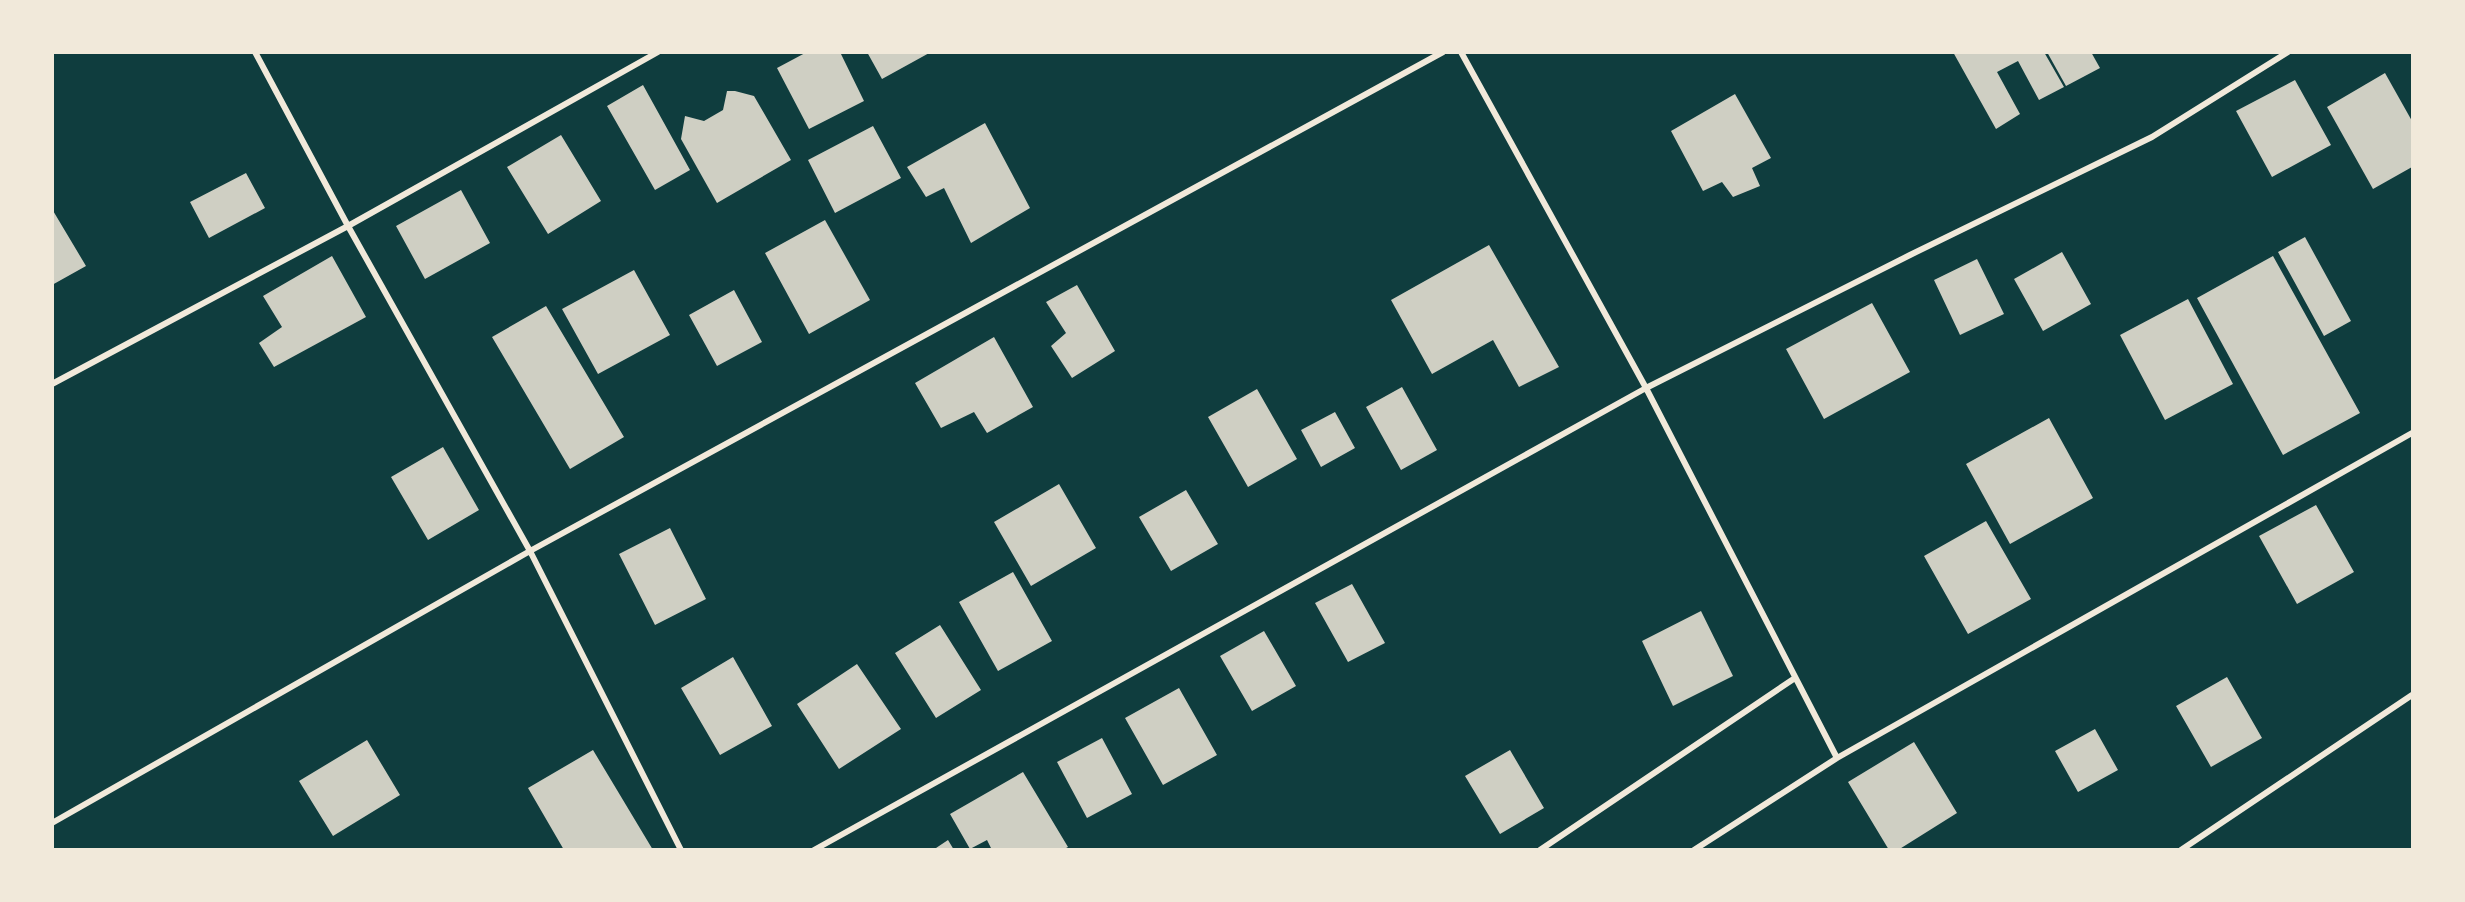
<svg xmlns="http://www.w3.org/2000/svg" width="2465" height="902" font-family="Barlow,sans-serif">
	<rect width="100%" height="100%" fill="#0f3d3e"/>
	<path fill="#cfcfc3" d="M807 52H840L864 101 809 129 777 68Z
		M867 52H931L882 79Z
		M1953 52H2044L2064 87 2039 100 2018 61 1997 72 2020 114 1996 129Z
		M2047 52H2091L2100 68 2066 86Z
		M2385 73 2412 121V167L2373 189 2327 107Z
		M2295 80 2331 145 2272 177 2236 111Z
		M643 85 690 170 655 190 607 106Z
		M727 91H735L754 96 791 160 717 203 681 139 685 116 704 121 723 110Z
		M1735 94 1771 158 1752 168 1760 186 1733 197 1722 182 1703 191 1671 131Z
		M985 123 1030 208 971 243 944 188 926 197 907 167Z
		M873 126 901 178 835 213 808 160Z
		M561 135 601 201 548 234 507 167Z
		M246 173 265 208 209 238 190 202Z
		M461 190 490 243 425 279 396 226Z
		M52 209 86 266 52 285Z
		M825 220 870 300 809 334 765 253Z
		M2305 237 2351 321 2324 336 2278 252Z
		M1489 245 1559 367 1519 387 1493 340 1432 374 1391 300Z
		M2062 252 2091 304 2043 331 2014 279Z
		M332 256 366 317 274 367 259 343 282 327 263 296Z
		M2273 256 2360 413 2283 455 2197 298Z
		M1977 259 2004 314 1960 335 1934 280Z
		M634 270 670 335 598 374 562 309Z
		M1077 285 1115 351 1072 378 1051 346 1066 333 1046 302Z
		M734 290 762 342 717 366 689 315Z
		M2188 299 2233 384 2165 420 2120 335Z
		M1872 303 1910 372 1824 419 1786 349Z
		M546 306 624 437 570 469 492 337Z
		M994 337 1033 407 987 433 974 412 941 428 915 383Z
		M1402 387 1437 450 1401 470 1366 407Z
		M1257 389 1297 459 1248 487 1208 417Z
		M1335 412 1355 448 1321 467 1301 430Z
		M2049 418 2093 498 2010 544 1966 464Z
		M443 447 479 510 428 540 391 477Z
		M1059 484 1096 548 1031 586 994 522Z
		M1186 490 1218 544 1171 571 1139 517Z
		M2316 505 2354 572 2297 604 2259 536Z
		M1986 521 2031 599 1968 634 1924 556Z
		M670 528 706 599 655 625 619 554Z
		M1013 572 1052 641 998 671 959 602Z
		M1352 584 1385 643 1348 662 1315 603Z
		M1701 611 1733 676 1673 706 1642 641Z
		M940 625 981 690 936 718 895 653Z
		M1264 631 1296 686 1252 711 1220 656Z
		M733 657 772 726 720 755 681 688Z
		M857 664 901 729 839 769 797 704Z
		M2227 677 2262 738 2211 767 2176 706Z
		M1179 688 1217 755 1163 785 1125 718Z
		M2095 729 2118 770 2078 792 2055 751Z
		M1102 738 1132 794 1087 818 1057 762Z
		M367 740 400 795 333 836 299 781Z
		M1914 742 1957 813 1898 850H1889L1848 782Z
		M593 750 653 850H564L528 788Z
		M1510 750 1544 808 1500 834 1465 776Z
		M1023 772 1068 847 1062 850H992L987 840 970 849 950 814Z
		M948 840 954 850H933Z"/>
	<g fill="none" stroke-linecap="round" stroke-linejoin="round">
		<path stroke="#f1e9da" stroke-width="6" d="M255 52 348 226 530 551 681 850
			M1461 52 1646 388 1837 758
			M52 384 348 226 658 52
			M52 823 530 551 1443 52
			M814 850 1646 388 1910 255 2152 137 2288 52
			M1540 850 1795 678
			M1694 850 1837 758 2412 433
			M2181 850 2412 695"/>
	</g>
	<rect width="2465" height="902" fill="none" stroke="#f1e9da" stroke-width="108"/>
</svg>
